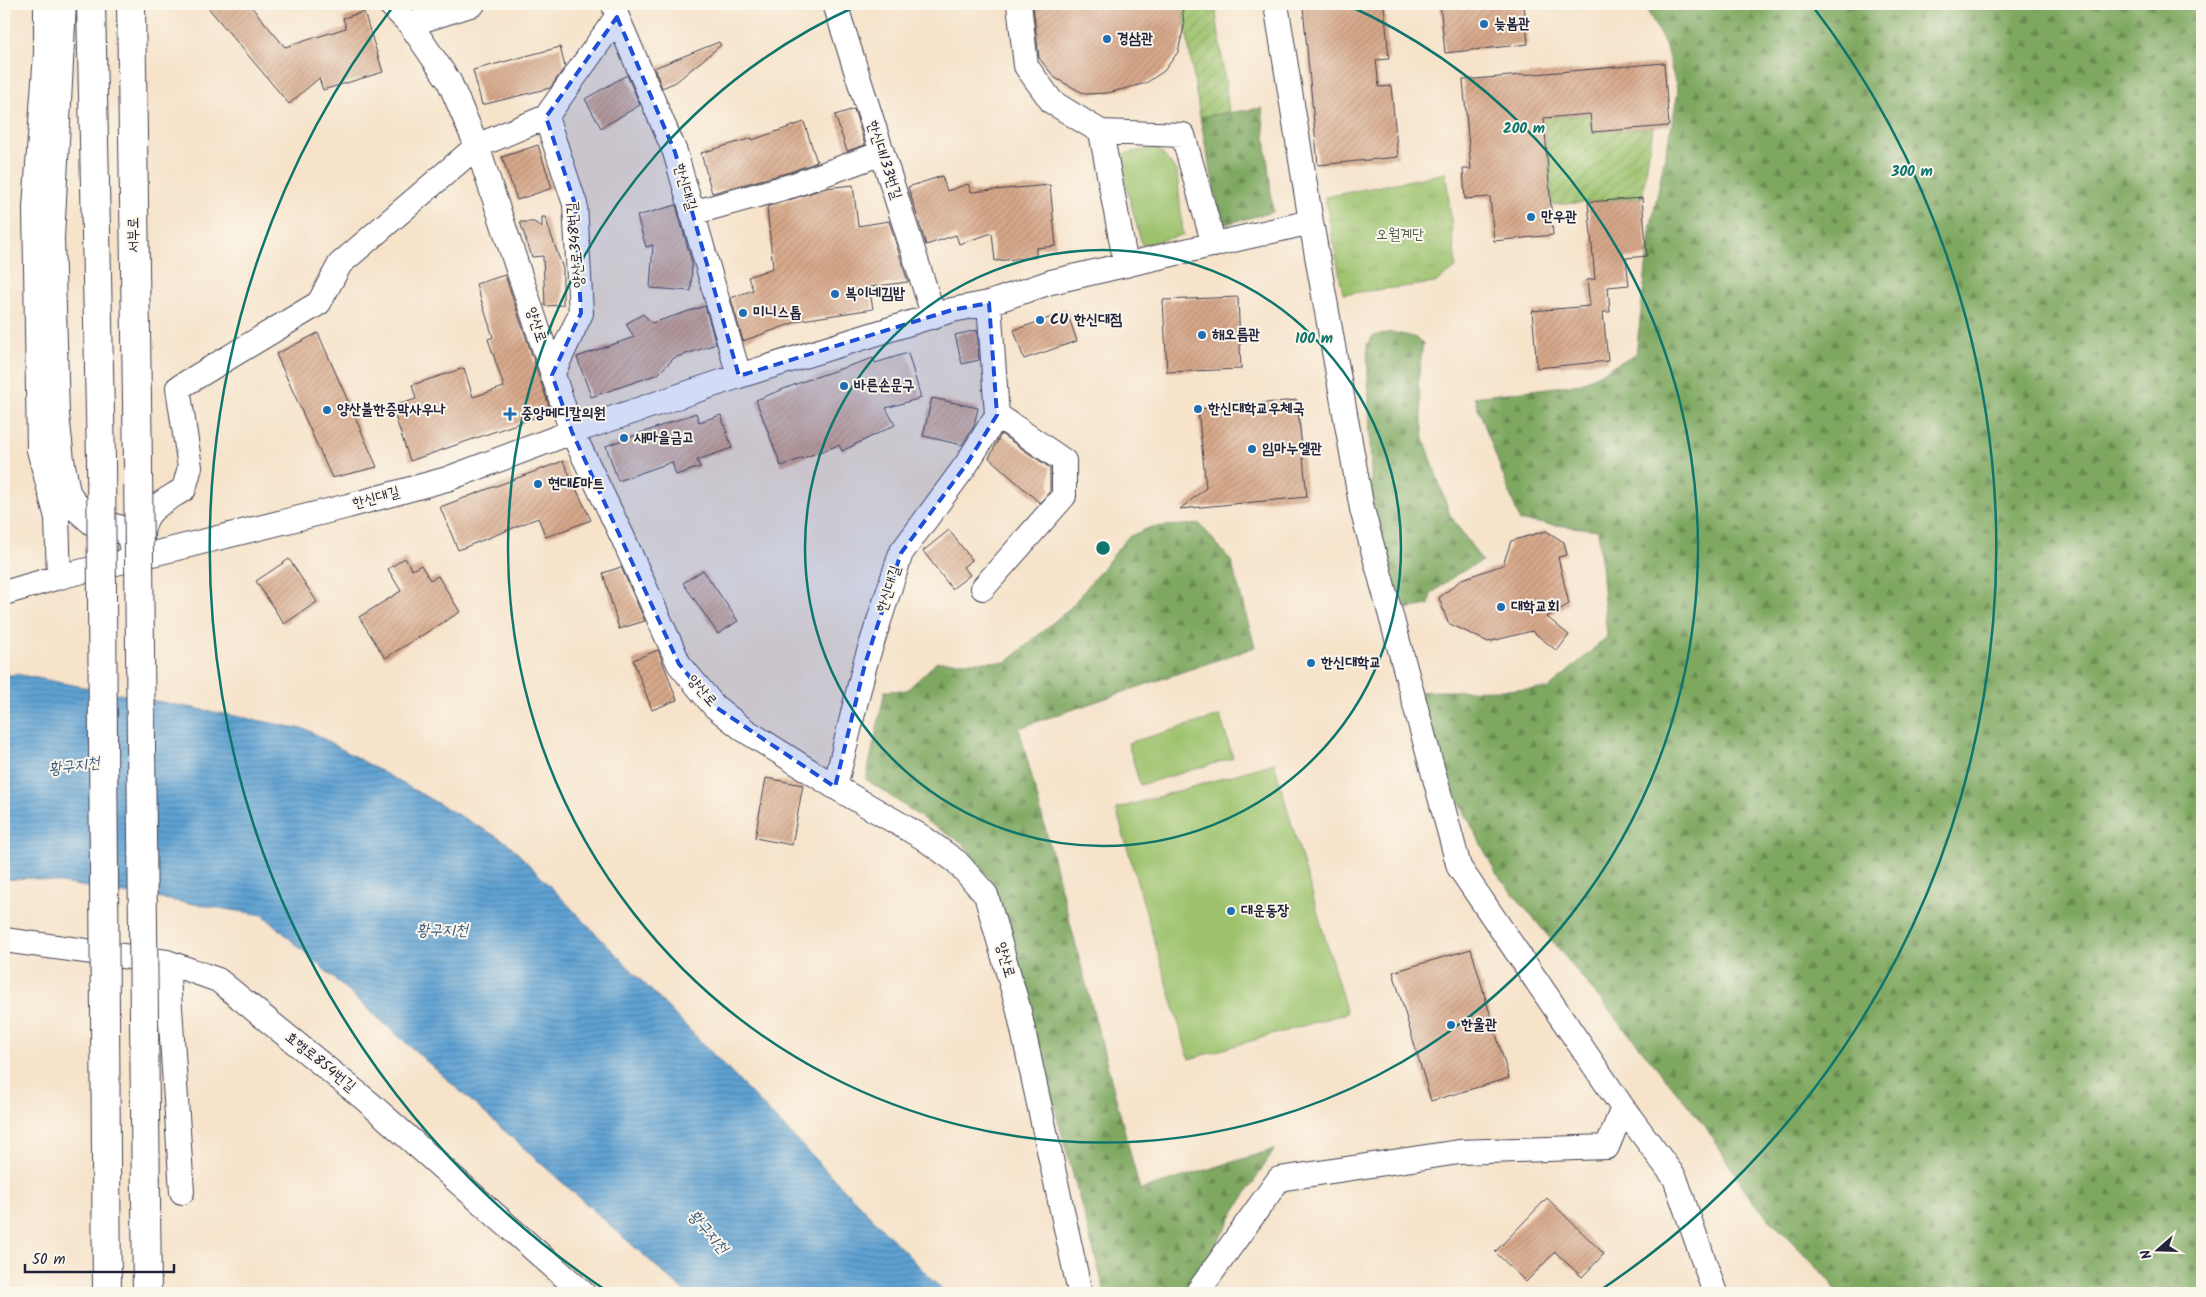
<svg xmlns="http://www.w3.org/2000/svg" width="2206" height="1297" font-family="Kalam,'Poor Story',sans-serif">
	<defs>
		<pattern id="forest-firs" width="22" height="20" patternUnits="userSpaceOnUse" patternTransform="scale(1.25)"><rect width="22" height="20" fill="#7ea860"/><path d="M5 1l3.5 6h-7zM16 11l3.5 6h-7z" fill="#678850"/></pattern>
		<pattern id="park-tufts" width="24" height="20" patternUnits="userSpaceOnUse" patternTransform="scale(1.25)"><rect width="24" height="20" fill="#9dc26d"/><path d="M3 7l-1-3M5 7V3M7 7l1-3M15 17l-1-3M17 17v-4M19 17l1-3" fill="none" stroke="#87a65f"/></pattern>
		<pattern id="garden-furrows" width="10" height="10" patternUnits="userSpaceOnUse" patternTransform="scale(1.25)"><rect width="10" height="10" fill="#9dc26d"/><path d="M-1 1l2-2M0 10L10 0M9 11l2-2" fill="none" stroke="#87a65f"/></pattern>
		<pattern id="water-rules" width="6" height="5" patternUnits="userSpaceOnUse" patternTransform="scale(1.25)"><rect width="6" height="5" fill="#5ea1d2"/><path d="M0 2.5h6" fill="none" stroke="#4d83ac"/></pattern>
		<pattern id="building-hatch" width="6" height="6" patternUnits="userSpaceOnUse" patternTransform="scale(1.25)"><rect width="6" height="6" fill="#d6a789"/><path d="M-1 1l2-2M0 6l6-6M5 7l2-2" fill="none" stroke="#b78f77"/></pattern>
	</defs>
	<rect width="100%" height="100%" fill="#fbf7ec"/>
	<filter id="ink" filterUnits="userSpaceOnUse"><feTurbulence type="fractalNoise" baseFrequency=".02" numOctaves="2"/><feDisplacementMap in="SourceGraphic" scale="10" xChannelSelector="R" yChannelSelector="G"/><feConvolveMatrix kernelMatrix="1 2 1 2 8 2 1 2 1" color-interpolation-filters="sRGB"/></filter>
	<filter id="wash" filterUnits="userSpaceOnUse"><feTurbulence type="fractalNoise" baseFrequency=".0096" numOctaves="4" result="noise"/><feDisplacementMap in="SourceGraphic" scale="20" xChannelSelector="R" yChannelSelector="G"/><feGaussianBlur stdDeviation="1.12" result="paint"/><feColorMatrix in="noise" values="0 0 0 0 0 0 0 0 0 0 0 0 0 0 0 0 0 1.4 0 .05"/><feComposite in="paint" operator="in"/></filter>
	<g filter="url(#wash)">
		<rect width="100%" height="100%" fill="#f6e3ca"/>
		<path fill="#9dc26d" stroke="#607254" d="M1157 147 1177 172 1183 235 1142 245 1118 155Z
			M1220 716 1233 758 1140 785 1128 743Z
			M1274 763 1347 1013 1189 1059 1116 809Z"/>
		<path fill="url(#forest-firs)" stroke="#50654e" d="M1644 4H2202V1293H1836L1831 1282 1752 1201 1705 1126 1496 873 1402 692 1548 689 1607 637 1598 530 1520 521 1474 397 1580 384 1636 354 1651 225 1678 93 1665 44Z
			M1262 108 1273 212 1221 225 1200 117Z
			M1391 332 1414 337 1423 343 1418 382 1424 438 1450 515 1482 561 1457 574 1431 594 1429 605 1400 610 1372 503 1367 344 1373 336Z
			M1200 524 1231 561 1255 647 1019 728 1140 1190 1275 1149 1235 1211 1193 1286 1159 1293H1105L995 887 963 843 929 823 866 779 885 691 907 690 937 662H1007L1071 607 1128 537 1151 527Z"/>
		<path fill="url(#park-tufts)" stroke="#607254" d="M1446 173 1456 268 1435 283 1343 294 1325 197Z"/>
		<path fill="url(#garden-furrows)" stroke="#607254" d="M1182 4H1215L1229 112 1200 117Z
			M1590 114 1592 132 1653 127 1642 198 1552 205 1544 118Z"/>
		<path fill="url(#water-rules)" stroke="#406286" d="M16 674 308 730 508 843 945 1293H686L263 915 30 878 4 880V676Z"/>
		<g id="blocks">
			<path fill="url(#building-hatch)" d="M205 4H249L285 47 346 28 343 18 364 12 383 72 323 90 319 78 289 104Z
				M1033 4H1182L1184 26 1178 52 1164 71 1146 83 1108 93 1085 94 1055 78 1039 58Z
				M1342 4H1384L1389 59 1376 60 1379 87 1391 86 1398 157 1318 165 1303 7Z
				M1440 4H1524L1528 44 1445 53Z
				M719 42 721 45 676 82 662 88 654 68Z
				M560 47 565 67 550 88 482 105 473 70Z
				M1664 63 1669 126 1592 132 1590 114 1544 118 1553 235 1494 241 1490 197 1465 199 1463 169H1471L1463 80Z
				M627 75 640 105 601 128 585 99Z
				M854 109 865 145 847 151 835 115Z
				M804 122 817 162 790 172 712 193 701 153 752 138V140Z
				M538 145 552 188 517 200 502 157Z
				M942 176 947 191 968 184 971 192 1050 185 1056 246 1036 248V257L995 261 992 233 959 244 956 235 926 245 908 187Z
				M853 185 858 226 889 221 908 282 869 287 873 309 802 320 743 341 731 298 753 290 748 277 773 268 767 207 826 188Z
				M1642 198 1647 256 1626 258 1629 285 1608 287 1610 312H1603L1608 361 1537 368 1532 311 1590 306 1587 280 1595 279 1588 202Z
				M676 205 692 263 691 291 650 288 653 245 646 247 637 216Z
				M542 217H545L563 269V305L545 306 543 256 532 257 520 222H534L542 227Z
				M505 275 551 412 410 461 392 407 416 399 412 385 464 368 473 397 504 387 488 339 493 337 476 284Z
				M1238 297 1241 369 1167 372 1163 300Z
				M705 306 716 344 674 358 658 374 591 397 577 357 634 337 626 324 643 314 652 323Z
				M1067 312 1077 341 1024 359 1014 330Z
				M977 330 979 360 962 364 955 335Z
				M318 333 377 467 332 478 276 354Z
				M908 353 921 398 886 408 895 425 842 451 839 445 781 466 756 400 804 381 873 358 875 363Z
				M932 398 978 408 974 426 962 445 923 436Z
				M1297 400 1307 497 1180 509 1206 488 1198 409Z
				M696 413 699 422 721 415 732 448 697 460 700 467 676 475 672 462 618 481 606 446Z
				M1001 434 1050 468V491L1040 503 989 458Z
				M563 461 591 520 546 537 538 518 458 550 440 507Z
				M949 530 972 560 963 567 970 575 952 589 923 551Z
				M1546 531 1564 542 1567 555 1558 557 1569 604 1547 617 1569 635 1557 651 1532 631 1488 642 1448 623 1439 598 1462 579 1503 565 1511 541Z
				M405 558 412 570 421 565 430 580 438 576 460 612 385 658 359 617 401 591 388 569Z
				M289 559 317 602 284 624 256 581Z
				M621 567 645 621 619 629 603 573Z
				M703 570 738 621 718 634 683 583Z
				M658 650 677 700 652 710 633 660Z
				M766 778 803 785 792 845 755 838Z
				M1471 949 1509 1078 1431 1101 1393 972Z
				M1547 1198 1604 1254 1582 1277 1555 1252 1526 1282 1495 1252Z"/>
		</g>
	</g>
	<g filter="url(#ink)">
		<use href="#blocks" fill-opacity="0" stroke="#423f50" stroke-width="1"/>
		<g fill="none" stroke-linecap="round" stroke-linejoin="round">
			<defs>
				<path id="minor" d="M46 4V53L35 207 39 450 57 518 59 577
					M390 4 410 24 449 81 477 146 572 432 623 538 679 664 714 706 743 729 835 787 922 837 957 862 986 895 1018 1007 1080 1293
					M614 4 617 17 675 152 739 376
					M835 4 934 317
					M1019 4 1026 66 1052 102 1101 132 1183 135 1214 245
					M410 24 473 4
					M1101 132 1126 265
					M692 213 794 185 882 153
					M552 375 581 313 575 204 546 117 617 17
					M142 539C141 510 162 503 184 489L190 467 178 388 319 303 340 264 477 146 546 117
					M983 588 1064 496V461L997 415
					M4 593 59 577 348 506 447 479 572 432 739 376 952 310 989 303 1051 282 1311 222
					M835 787 865 664 901 553 966 465 997 415 989 303
					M4 940 167 962 218 980 367 1101 583 1293
					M167 962 182 1192
					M1623 1108 1675 1178 1715 1293
					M1197 1293 1279 1179 1459 1152 1607 1147 1623 1108 1459 867 1362 509 1311 222 1276 4"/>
				<path id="major" d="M62 4 50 238 55 415 60 460 66 492 73 504 95 523 130 532 136 559
					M91 4 101 459
					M131 4 138 466"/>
			</defs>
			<use href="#minor" stroke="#423f50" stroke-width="26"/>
			<use href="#major" stroke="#423f50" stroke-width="30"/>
			<use href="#minor" stroke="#fff" stroke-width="24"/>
			<use href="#major" stroke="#fff" stroke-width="28"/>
			<defs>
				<path id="major-bridge" d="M101 459 107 1293
					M138 466 147 1293"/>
			</defs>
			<use href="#major-bridge" stroke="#423f50" stroke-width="30" stroke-linecap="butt"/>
			<use href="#major-bridge" stroke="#fff" stroke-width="28"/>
		</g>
	</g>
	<path fill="#1d4ed8" fill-opacity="0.2" stroke="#1d4ed8" stroke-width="4" stroke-dasharray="10 6" stroke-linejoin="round" d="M617 17 675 152 739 376 952 310 989 303 997 415 966 465 901 553 865 664 835 787 714 706 679 664 572 432 552 375 581 313 575 204 546 117Z"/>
	<g fill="none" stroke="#0f766e" stroke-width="2.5">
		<circle cx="1103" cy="548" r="298"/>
		<path d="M1345 4A595 595 0 1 1 861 4"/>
		<path d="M610 1293A893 893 0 0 1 395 4M1811 4A893 893 0 0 1 1596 1293"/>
	</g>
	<g fill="#1f6fb2" stroke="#fbf7ec" stroke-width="2">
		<circle cx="1484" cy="24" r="5"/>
		<circle cx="1107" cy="39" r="5"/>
		<circle cx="1531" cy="217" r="5"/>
		<circle cx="835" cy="294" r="5"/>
		<circle cx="743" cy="313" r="5"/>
		<circle cx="1040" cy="320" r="5"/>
		<circle cx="1202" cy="335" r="5"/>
		<circle cx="844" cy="386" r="5"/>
		<circle cx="1198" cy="409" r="5"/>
		<circle cx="327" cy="410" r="5"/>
		<path d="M507.5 406.5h5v5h5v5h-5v5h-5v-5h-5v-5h5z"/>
		<circle cx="624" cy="438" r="5"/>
		<circle cx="1252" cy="449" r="5"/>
		<circle cx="538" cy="484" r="5"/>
		<circle cx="1501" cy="607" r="5"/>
		<circle cx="1311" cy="663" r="5"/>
		<circle cx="1231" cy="911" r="5"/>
		<circle cx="1451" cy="1025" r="5"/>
	</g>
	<g text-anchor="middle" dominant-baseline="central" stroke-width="4" stroke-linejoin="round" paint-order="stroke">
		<g font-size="15" font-weight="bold" fill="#22223b" stroke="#fbf7ec" text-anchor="start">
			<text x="1494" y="24">늦봄관</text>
			<text x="1117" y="39">경삼관</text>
			<text x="1541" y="217">만우관</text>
			<text x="845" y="294">복이네김밥</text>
			<text x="753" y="313">미니스톱</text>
			<text x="1050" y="320">CU 한신대점</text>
			<text x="1212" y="335">해오름관</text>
			<text x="854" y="386">바른손문구</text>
			<text x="1208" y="409">한신대학교우체국</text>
			<text x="337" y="410">양산불한증막사우나</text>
			<text x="521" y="414">중앙메디칼의원</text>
			<text x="634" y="438">새마을금고</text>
			<text x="1262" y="449">임마누엘관</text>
			<text x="548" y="484">현대E마트</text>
			<text x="1511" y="607">대학교회</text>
			<text x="1321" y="663">한신대학교</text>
			<text x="1241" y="911">대운동장</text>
			<text x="1461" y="1025">한울관</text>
		</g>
		<g font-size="15" fill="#22223b" stroke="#fbf7ec">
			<text transform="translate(884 160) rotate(72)">한신대133번길</text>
			<text transform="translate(685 187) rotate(74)">한신대길</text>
			<text transform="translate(134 235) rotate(-91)">서부로</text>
			<text transform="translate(576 245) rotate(-95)">양산로348번길</text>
			<text transform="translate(536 325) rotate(72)">양산로</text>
			<text transform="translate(376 498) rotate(-15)">한신대길</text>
			<text transform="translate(889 589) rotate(-72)">한신대길</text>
			<text transform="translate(702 691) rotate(49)">양산로</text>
			<text transform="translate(1005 960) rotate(74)">양산로</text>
			<text transform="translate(320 1062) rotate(39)">효행로854번길</text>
		</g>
		<g font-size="15" fill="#4d5a4c" stroke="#fbf7ec">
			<text x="1400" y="235">오월계단</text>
		</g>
		<g font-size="16" font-style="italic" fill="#3d5b7f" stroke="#fbf7ec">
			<text transform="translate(74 766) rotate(-8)">황구지천</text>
			<text x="442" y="930">황구지천</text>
			<text transform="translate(708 1232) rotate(49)">황구지천</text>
		</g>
	</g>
	<circle cx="1103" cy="548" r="8" fill="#0f766e" stroke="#fbf7ec" stroke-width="2.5"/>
	<g font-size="15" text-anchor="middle" font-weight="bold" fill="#0f766e" stroke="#fbf7ec" stroke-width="4" stroke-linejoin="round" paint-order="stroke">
		<text x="1524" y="133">200 m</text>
		<text x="1912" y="176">300 m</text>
		<text x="1314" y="343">100 m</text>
	</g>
	<rect width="2206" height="1297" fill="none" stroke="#fbf7ec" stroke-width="20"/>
	<g transform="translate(2158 1250) rotate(250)" stroke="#fbf7ec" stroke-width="4" paint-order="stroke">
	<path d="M0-4L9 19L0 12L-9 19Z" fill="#22223b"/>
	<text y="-8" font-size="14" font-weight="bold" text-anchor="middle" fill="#22223b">N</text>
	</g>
	<path d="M25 1264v8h149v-8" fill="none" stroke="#22223b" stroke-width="2.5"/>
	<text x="32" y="1264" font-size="15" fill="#22223b" stroke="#fbf7ec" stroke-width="4" paint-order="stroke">50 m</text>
</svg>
